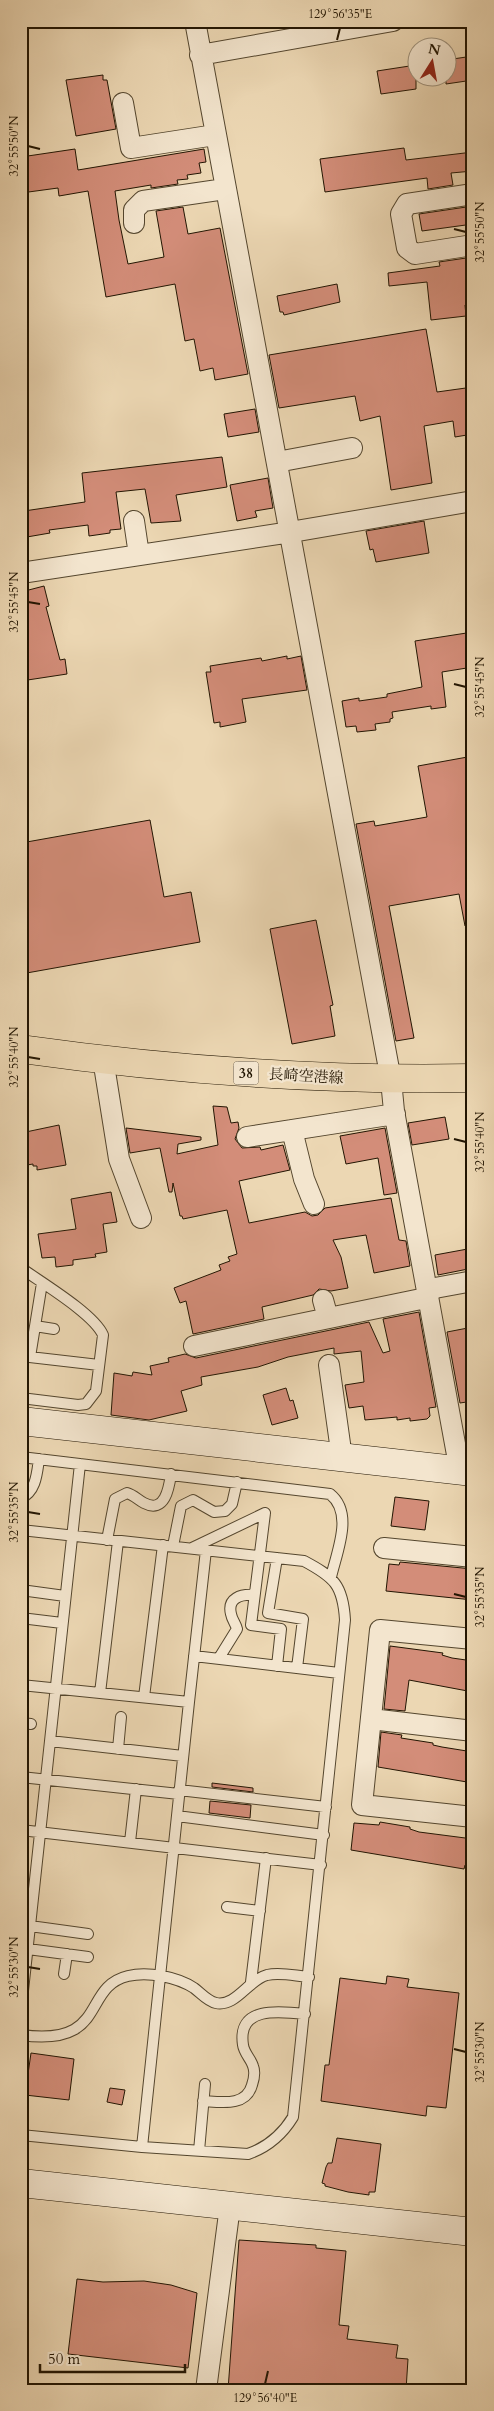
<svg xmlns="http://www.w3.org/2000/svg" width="494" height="2411" font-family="Cardo,'Noto Serif JP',serif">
	<rect width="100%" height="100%" fill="#ecd7b3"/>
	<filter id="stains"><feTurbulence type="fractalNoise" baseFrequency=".004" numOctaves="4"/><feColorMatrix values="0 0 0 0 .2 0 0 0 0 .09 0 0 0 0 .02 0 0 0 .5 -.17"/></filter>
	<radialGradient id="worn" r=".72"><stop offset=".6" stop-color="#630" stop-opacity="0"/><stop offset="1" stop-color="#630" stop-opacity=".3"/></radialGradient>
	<path fill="#d38d79" stroke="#221502" d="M473 56V80L446 84V60Z
		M416 65V89L381 94 377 71Z
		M103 75V80H107L116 129 76 136 66 80Z
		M404 148 406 160 473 152V171L451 173 453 185 428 189 427 178 325 192 320 159Z
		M75 149 78 170 204 149 206 162 199 163 201 173 187 175 188 179 177 180 178 184 151 188V185L115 191 119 220 128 264 164 257 156 211 183 207 188 234 220 228 248 374 215 380 213 368 200 371 194 339 185 341 175 284 106 297 88 191 59 196 58 188 21 193V157Z
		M473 206V224L422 231 419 214Z
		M473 257V280L471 281 473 304 465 305 466 316 431 320 427 282 389 286 388 273 440 266 439 262Z
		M337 284 340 302 284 315 283 312H280L277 296Z
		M426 329 437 392 473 387V434L455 437 453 421 424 426 432 483 391 490 380 416 360 421 355 396 279 408 269 355Z
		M255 409 259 432 228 437 224 414Z
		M222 457 227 487 176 495 181 521 151 523 145 489 116 492 121 529 110 530V533L89 536 88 525 49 530 50 533 21 538V517L25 516 24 511 85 502 82 473Z
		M268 478 273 508 255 511 257 517 237 521 230 485Z
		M424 521 429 553 376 562 373 549 370 550 366 531Z
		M44 586 49 606 46 607 60 660 65 659 67 674 21 681V592Z
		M473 632V667L442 672 446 707 431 709V706L392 712 393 718 390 719V722L375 724 376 730 357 732 356 726 346 727 342 701 359 698V701L387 697V694L422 687 415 641Z
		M287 656V659L301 656 307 690 242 699 246 722 220 727V722L214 723 206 672H211L210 666 261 658 262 661Z
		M473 756V925L465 926 459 894 389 906 414 1038 396 1041 356 824 374 821 375 826 427 817 418 766Z
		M150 820 164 897 191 892 200 942 21 974V843Z
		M316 920 333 1005 330 1006 335 1036 292 1044 270 929Z
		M213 1106 227 1107 231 1123 238 1122 239 1128 235 1139 242 1148 260 1147 261 1150 283 1145 290 1170 239 1181 249 1223 305 1212 312 1216 318 1215 325 1208 391 1198 399 1240 406 1241 410 1266 374 1273 366 1235 333 1240 341 1257 348 1288 331 1291 319 1289 313 1295 262 1307 264 1319 193 1334 186 1301 180 1303 174 1288 221 1270 219 1265 230 1261 228 1257 237 1254 227 1210 183 1219 182 1216H180L173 1183 172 1192H169L160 1148 130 1153 126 1128 201 1137V1140L178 1144 177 1154 218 1145Z
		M445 1117 449 1139 412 1145 408 1123Z
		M59 1125 66 1165 37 1170V1166H33V1164L21 1166V1133Z
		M385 1128 397 1193 384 1195 378 1158 346 1164 340 1136Z
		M111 1192 117 1222 103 1224 107 1252 95 1254 96 1257 73 1260V1265L56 1267 55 1257 42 1258 38 1234 76 1229 71 1199Z
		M473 1248V1268L438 1275 435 1255Z
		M419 1312 436 1407 429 1408 430 1416 427 1419 410 1421V1418L397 1420V1417L365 1420 363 1406 349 1408 345 1385 364 1382 361 1351 334 1354V1348L288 1357 258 1367 201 1377 202 1385 181 1391 187 1411 149 1420 111 1415 114 1373 132 1376 133 1372 152 1375 150 1366 169 1362 168 1358 185 1354 196 1358 369 1322 383 1353 390 1351 383 1319Z
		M473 1327V1401L460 1403 447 1332Z
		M286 1388 290 1401 293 1400 298 1418 272 1425 263 1395Z
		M395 1497 429 1501 425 1530 391 1526Z
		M400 1562 473 1569V1600L386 1591 389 1564 399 1565Z
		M390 1646 443 1653 442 1655 452 1658 473 1661V1692L409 1680 405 1711 384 1709Z
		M381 1732 402 1735 401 1738 433 1743V1745L442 1747 473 1752V1783L378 1767Z
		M212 1783 253 1788V1792L212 1787Z
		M210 1801 251 1805 250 1818 209 1813Z
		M380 1822 410 1827V1829L419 1832 473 1839V1867L465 1865 464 1869 351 1850 354 1823 379 1825Z
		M387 1976 409 1979 407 1987 459 1993 446 2108 427 2106 426 2116 321 2101 325 2065H329L340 1978 386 1984Z
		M31 2053 74 2059 69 2100 25 2095Z
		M110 2088 125 2090 122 2105 107 2102Z
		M337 2138 381 2144 375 2192H369V2195L348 2192 325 2186V2184L322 2183 326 2167 328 2163H332Z
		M239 2240 316 2245V2248L346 2251 339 2325 349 2326 347 2339 398 2345 396 2358 408 2359 406 2390H228Z
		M77 2279 103 2282 144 2281 171 2285 197 2293 188 2368 68 2354Z"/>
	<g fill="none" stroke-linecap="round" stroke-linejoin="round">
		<defs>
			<path id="lane" d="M21 1268C42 1283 94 1314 103 1335L96 1391 86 1404 78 1405 21 1398
				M35 1326 54 1329
				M21 1356 99 1365
				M30 1357 42 1283
				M21 1457 330 1494C354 1513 337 1551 331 1577
				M21 1498C36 1492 37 1473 39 1459
				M265 1513 251 1625 281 1629 277 1666
				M21 1530 304 1561C334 1577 343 1585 345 1620L293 2117C282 2135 268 2147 248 2154L142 2147 21 2135
				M107 1540 115 1499 127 1493C134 1495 138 1500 144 1503 165 1514 169 1488 171 1474
				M173 1546 181 1506 193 1500 214 1512 225 1511 232 1504 237 1482
				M192 1548 265 1513
				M277 1558 268 1613 303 1619 297 1668
				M21 1590 65 1596
				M21 1618 62 1623
				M194 1656 339 1673
				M219 1658 237 1629C236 1624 232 1620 231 1614 227 1598 241 1594 254 1595
				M21 1685 189 1702 206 1550
				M100 1693 118 1541
				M144 1697 163 1545
				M21 1723 31 1724
				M50 1741 183 1756
				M118 1749 121 1717
				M21 1777 179 1794
				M179 1790 326 1807
				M177 1816 324 1835
				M21 1830 321 1865
				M130 1842 136 1789
				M227 1907 260 1911
				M30 1926 88 1934
				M28 1949 88 1957
				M64 1974 67 1954
				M251 1982 266 1858
				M21 2009 80 1464
				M21 2035C109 2047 81 1987 128 1976 148 1971 177 1977 194 1988 201 1993 207 2001 216 2003 236 2007 248 1980 267 1975 281 1972 295 1976 309 1977
				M203 2101C221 2102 246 2107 252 2085 254 2079 255 2071 253 2066 251 2059 244 2053 243 2045 237 2006 279 2011 305 2014
				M142 2147 189 1702
				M199 2151 205 2084"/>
			<path id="street" d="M195 21 391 1080 394 1111 460 1471
				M200 55 393 21
				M123 103 131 148 215 135
				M473 194 407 204 401 214 407 248 415 254 473 245
				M134 223V210L143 201 225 189
				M277 462 352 448
				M134 521 139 555
				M21 573 291 532 473 501
				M103 1059 119 1159 141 1218
				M292 1130 304 1179 314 1204
				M247 1137 395 1114
				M323 1300 328 1318
				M194 1346 421 1299 435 1288 473 1281
				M329 1365 342 1458
				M384 1548 473 1557
				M473 1639 380 1630 362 1805 473 1817
				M371 1719 473 1731
				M206 2390 230 2206"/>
			<path id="secondary" d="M21 1421 473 1472
				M21 2183 473 2232"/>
			<path id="primary" d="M21 1049C171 1070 322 1081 473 1078"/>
		</defs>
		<use href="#lane" stroke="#54462e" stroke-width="12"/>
		<use href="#street" stroke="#54462e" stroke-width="22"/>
		<use href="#secondary" stroke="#221502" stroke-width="29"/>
		<use href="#primary" stroke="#221502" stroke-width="29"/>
		<use href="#lane" stroke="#f3e5ce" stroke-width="10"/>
		<use href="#street" stroke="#f3e5ce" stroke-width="20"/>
		<use href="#secondary" stroke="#f3e5ce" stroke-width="28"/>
		<use href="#primary" stroke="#ecd7b3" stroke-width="28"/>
	</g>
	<path fill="none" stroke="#221502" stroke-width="2" d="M337 40 340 28M28 146 40 149M454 229 466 232M28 602 40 604M454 684 466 687M28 1057 40 1059M454 1139 466 1142M28 1512 40 1514M454 1594 466 1597M28 1967 40 1969M454 2049 466 2052M265 2384 268 2371"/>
	<g text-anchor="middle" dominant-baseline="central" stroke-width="4.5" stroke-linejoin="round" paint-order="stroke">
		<rect fill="#f3e5ce" stroke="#61533f" stroke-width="1" x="233.5" y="1061.5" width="25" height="23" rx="4"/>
		<g font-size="14" font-weight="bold" fill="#221502">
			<text x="246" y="1073">38</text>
		</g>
		<g font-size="15" fill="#221502" stroke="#f3e5ce">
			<text transform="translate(306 1076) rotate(3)">長崎空港線</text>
		</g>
	</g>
	<rect width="494" height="2411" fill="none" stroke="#ecd7b3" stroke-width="55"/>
	<g transform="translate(432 62) rotate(11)"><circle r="24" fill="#f3e5ce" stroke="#9f927c"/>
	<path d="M0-4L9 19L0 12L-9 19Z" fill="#8f2418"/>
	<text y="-8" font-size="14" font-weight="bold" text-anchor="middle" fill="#221502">N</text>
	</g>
	<path d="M40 2364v8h145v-8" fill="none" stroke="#221502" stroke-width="2.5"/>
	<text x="48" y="2364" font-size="15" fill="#221502" stroke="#f3e5ce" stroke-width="4" paint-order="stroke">50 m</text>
	<rect x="28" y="28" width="438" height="2356" fill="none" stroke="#221502" stroke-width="2"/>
	<g font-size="12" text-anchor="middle" fill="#221502">
		<text x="340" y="18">129°56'35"E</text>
		<text transform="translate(14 146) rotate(-90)" y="4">32°55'50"N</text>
		<text transform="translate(480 232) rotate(-90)" y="4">32°55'50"N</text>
		<text transform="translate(14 602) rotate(-90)" y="4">32°55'45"N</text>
		<text transform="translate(480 687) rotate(-90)" y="4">32°55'45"N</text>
		<text transform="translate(14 1057) rotate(-90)" y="4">32°55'40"N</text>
		<text transform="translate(480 1142) rotate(-90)" y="4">32°55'40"N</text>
		<text transform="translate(14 1512) rotate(-90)" y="4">32°55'35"N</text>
		<text transform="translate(480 1597) rotate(-90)" y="4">32°55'35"N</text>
		<text transform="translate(14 1967) rotate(-90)" y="4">32°55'30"N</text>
		<text transform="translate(480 2052) rotate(-90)" y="4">32°55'30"N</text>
		<text x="265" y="2402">129°56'40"E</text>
	</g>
	<rect width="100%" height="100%" filter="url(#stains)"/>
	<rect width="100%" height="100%" fill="url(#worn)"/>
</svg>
